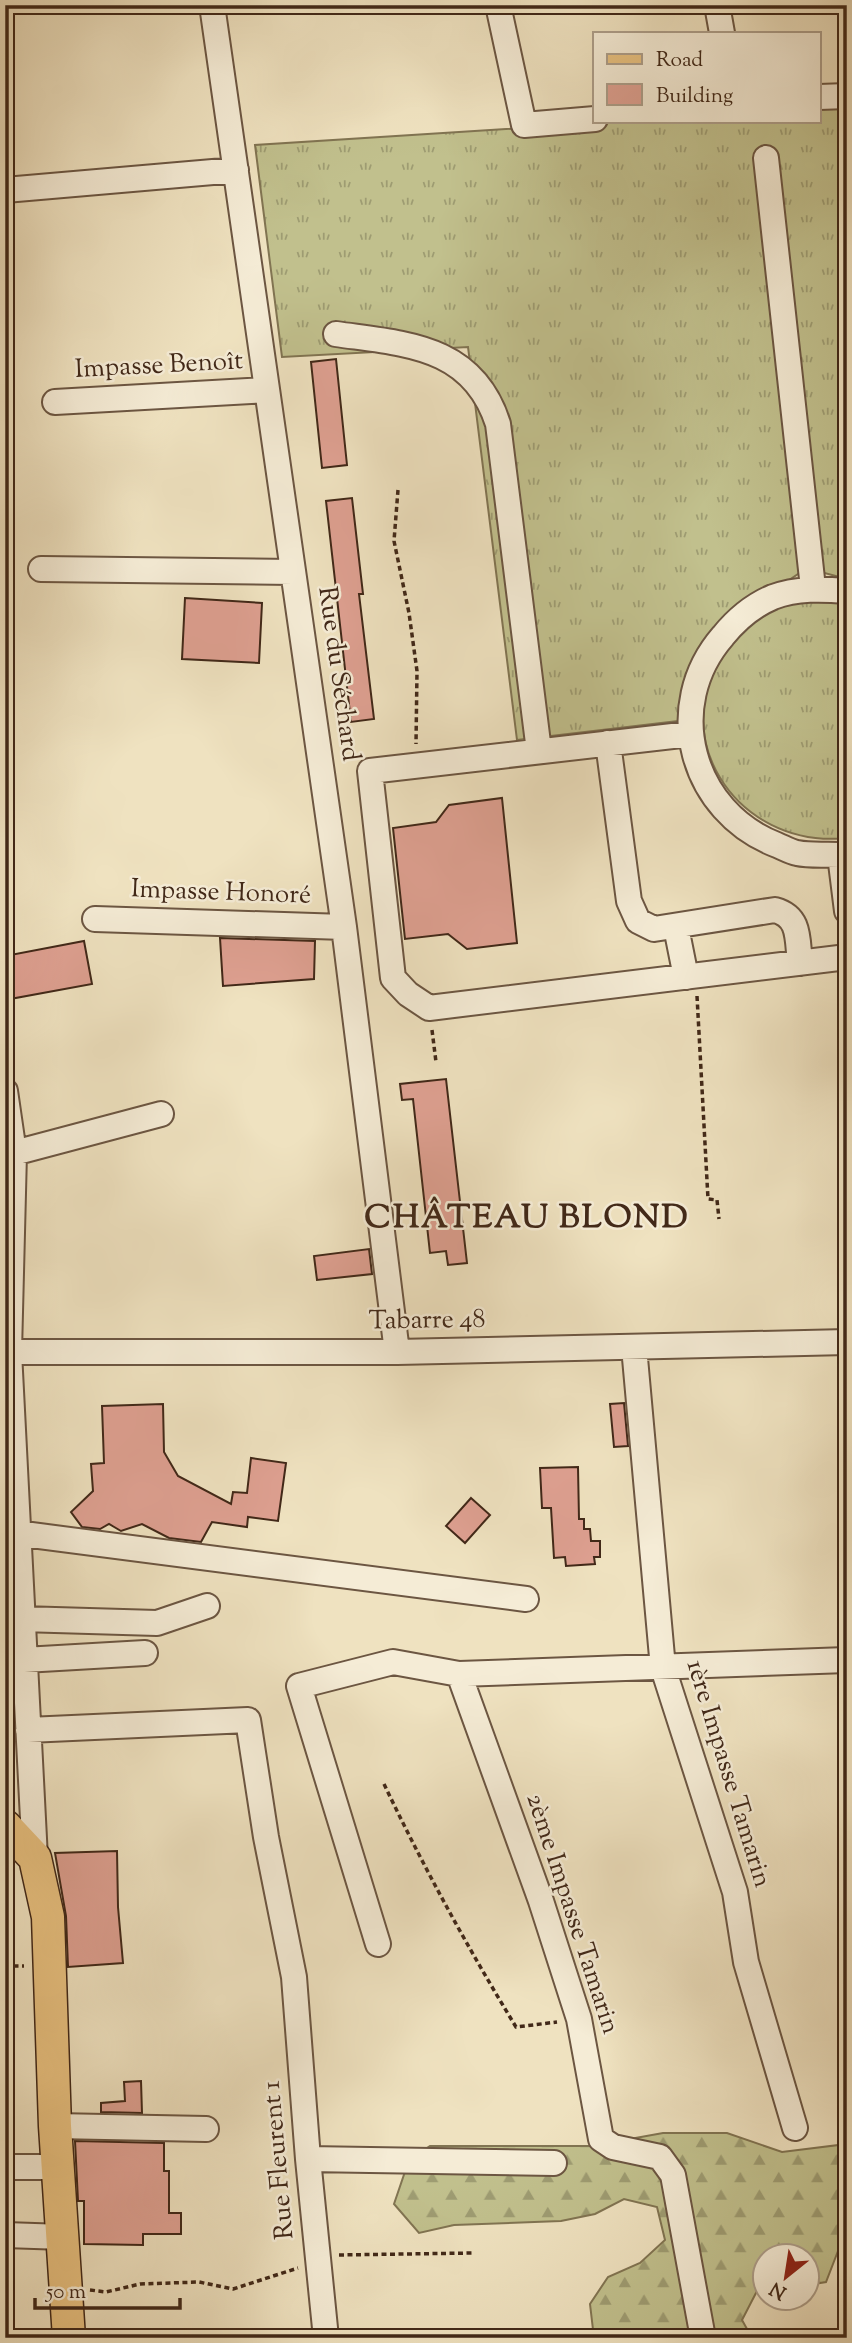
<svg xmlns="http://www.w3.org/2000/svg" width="852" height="2343" font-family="'Sorts Mill Goudy',serif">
	<defs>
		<pattern id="grass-tufts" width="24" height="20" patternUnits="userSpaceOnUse" patternTransform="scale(1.75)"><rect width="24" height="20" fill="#c1c08d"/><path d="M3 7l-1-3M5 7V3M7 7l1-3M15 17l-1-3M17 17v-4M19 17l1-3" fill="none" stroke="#9e9c72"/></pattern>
		<pattern id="forest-firs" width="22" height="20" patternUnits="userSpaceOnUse" patternTransform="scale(1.75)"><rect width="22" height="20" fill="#c1c08d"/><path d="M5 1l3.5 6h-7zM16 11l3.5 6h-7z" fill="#9e9c72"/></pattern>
	</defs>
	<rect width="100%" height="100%" fill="#efe2c0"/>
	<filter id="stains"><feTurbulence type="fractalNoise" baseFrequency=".00286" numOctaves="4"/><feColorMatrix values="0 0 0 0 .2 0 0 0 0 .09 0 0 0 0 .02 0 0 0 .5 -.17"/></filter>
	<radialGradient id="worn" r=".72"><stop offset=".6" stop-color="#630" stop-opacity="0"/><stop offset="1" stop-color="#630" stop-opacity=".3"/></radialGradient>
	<path fill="url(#grass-tufts)" stroke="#817452" stroke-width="2" d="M847 107V579L817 571 801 572 745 610 701 657 678 721 517 740 468 347 282 357 255 145 632 121H819V109Z
		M847 596V838C735 850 658 730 733 642 746 626 758 613 778 605 793 599 829 598 847 596Z"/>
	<path fill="url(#forest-firs)" stroke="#817452" stroke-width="2" d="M663 2133H727L782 2152 847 2144V2218L838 2251 826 2282 807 2285 806 2256H764V2290L757 2291 742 2320 752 2338H594L590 2304 608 2277 640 2263 665 2240 657 2207 624 2199 595 2214 561 2221 454 2225 419 2233 394 2204 409 2160 430 2146H591Z"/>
	<path fill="#dea091" stroke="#412818" stroke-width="2" d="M336 359 347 465 322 468 311 362Z
		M352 498 363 594H359L374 719 351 722 326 501Z
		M185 598 262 603 259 663 182 659Z
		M502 798 517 943 467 949 448 934 405 939 393 828 436 822 449 805Z
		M220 938 315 941 314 979 223 986Z
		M84 941 92 984 10 999 5 973V956Z
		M446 1079 467 1263 448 1265 446 1251 430 1253 413 1099 402 1100 400 1084Z
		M369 1249 372 1274 317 1280 314 1256Z
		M624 1403 628 1446 614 1447 610 1404Z
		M163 1404 164 1452 178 1476 231 1504 233 1492 247 1493 251 1458 286 1463 278 1521 248 1517 247 1527 212 1522 201 1542 169 1538 142 1524 121 1531 109 1524 100 1529 82 1527 71 1512 93 1491 91 1464 104 1463 102 1406Z
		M578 1467 579 1519H584V1529H590L591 1541H600V1557H594L595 1564 566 1566 565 1557 554 1558 551 1508H542L540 1468Z
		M471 1498 490 1515 465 1543 446 1526Z
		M117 1851 118 1907 123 1963 68 1967 66 1916 55 1853Z
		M141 2081 142 2113 101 2112V2103L125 2101 124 2082Z
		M75 2141 164 2143V2171H169V2213H181V2234H143V2245L84 2244V2201H78Z"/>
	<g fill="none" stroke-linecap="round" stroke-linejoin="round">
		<defs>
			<path id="minor" d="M212 5 344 927 397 1352
				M498 5 524 125 595 119
				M717 5 722 33
				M819 97 847 96
				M766 158 813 588
				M5 190 236 170
				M336 334C405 344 473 345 498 424L539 751
				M55 402 267 390
				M41 569 293 572
				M847 591C822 589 797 588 773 597 754 605 736 620 723 636 662 706 691 812 777 845 784 848 791 852 797 853 811 856 826 854 840 855L847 853
				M690 734 370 771 393 978 408 994 429 1008 847 957
				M608 743 629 901 638 921 654 929 775 910C801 917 797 940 800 963
				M840 855 847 911
				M95 919 344 927
				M676 927 686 977
				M5 1091 14 1153 9 1352 35 1858
				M14 1153 161 1114
				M634 1347 663 1668 735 1892 746 1962 795 2128
				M5 1352H397L847 1342
				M16 1533 526 1599
				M21 1619 157 1623 207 1606
				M24 1660 145 1653
				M459 1674 541 1901 579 2019 601 2139 613 2147 660 2157 673 2175 703 2338
				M28 1730 248 1720 266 1837 294 1977 308 2159 326 2338
				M378 1944 299 1686 393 1662 459 1674 847 1660
				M55 2126 206 2129
				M308 2159 554 2163
				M5 2167H58
				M5 2235 64 2237"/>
			<path id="major" d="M5 1826 35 1858 48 1917 55 2126 69 2338"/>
		</defs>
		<use href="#minor" stroke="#6c5642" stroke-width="28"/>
		<use href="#major" stroke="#412818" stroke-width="35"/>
		<path stroke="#412818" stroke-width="3.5" stroke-dasharray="5 3.5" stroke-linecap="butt" d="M398 490 394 541 409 613 417 671 416 744
			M697 996 708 1199 717 1200 719 1219
			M432 1030 436 1062
			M384 1784C424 1868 468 1948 516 2027L557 2022
			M5 1966H24
			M339 2255 472 2253
			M90 2290 106 2292 140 2284 199 2282 233 2289 298 2268"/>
		<use href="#minor" stroke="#f5ecd6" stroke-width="24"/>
		<use href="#major" stroke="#e8c180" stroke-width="32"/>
	</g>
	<g text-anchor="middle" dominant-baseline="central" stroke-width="5" stroke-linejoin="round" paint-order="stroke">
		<g font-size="26" fill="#412818" stroke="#f5ecd6">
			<text transform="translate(159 366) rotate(-3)">Impasse Benoît</text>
			<text transform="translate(338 674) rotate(82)">Rue du Séchard</text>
			<text transform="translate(221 893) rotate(2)">Impasse Honoré</text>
			<text transform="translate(427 1321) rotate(-1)">Tabarre 48</text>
			<text transform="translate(728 1774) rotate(73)">1ère Impasse Tamarin</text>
			<text transform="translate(572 1914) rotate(72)">2ème Impasse Tamarin</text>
			<text transform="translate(279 2160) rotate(-95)">Rue Fleurent 1</text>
		</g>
		<g font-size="33" font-weight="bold" letter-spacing="2" fill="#412818" stroke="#f5ecd6">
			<text x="527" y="1219">CHÂTEAU BLOND</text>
		</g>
	</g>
	<rect width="852" height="2343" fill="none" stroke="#efe2c0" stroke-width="28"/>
	<rect x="7" y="7" width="838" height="2329" fill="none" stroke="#412818" stroke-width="3.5"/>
	<rect x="14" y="14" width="824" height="2315" fill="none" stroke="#412818" stroke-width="2"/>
	<rect x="593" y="32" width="228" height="91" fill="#f5ecd6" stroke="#ad9e8a" stroke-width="2"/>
	<rect x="607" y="54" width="35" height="10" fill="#e8c180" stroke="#ad9e8a" stroke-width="2"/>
	<text x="656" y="66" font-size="21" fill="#412818">Road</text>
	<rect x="607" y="84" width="35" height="21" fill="#dea091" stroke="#ad9e8a" stroke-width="2"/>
	<text x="656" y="102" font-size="21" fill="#412818">Building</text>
	<g transform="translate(786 2277) rotate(210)"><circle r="33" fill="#f5ecd6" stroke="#ad9e8a" stroke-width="2"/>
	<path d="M0-5L12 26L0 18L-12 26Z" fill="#8f2418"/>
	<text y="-10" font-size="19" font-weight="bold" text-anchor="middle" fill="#412818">N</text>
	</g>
	<path d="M35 2298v10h145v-10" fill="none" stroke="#412818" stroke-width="3.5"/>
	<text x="46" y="2298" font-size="21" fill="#412818" stroke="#f5ecd6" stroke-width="5" paint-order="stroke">50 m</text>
	<rect width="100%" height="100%" filter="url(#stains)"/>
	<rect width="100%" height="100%" fill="url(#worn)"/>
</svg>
